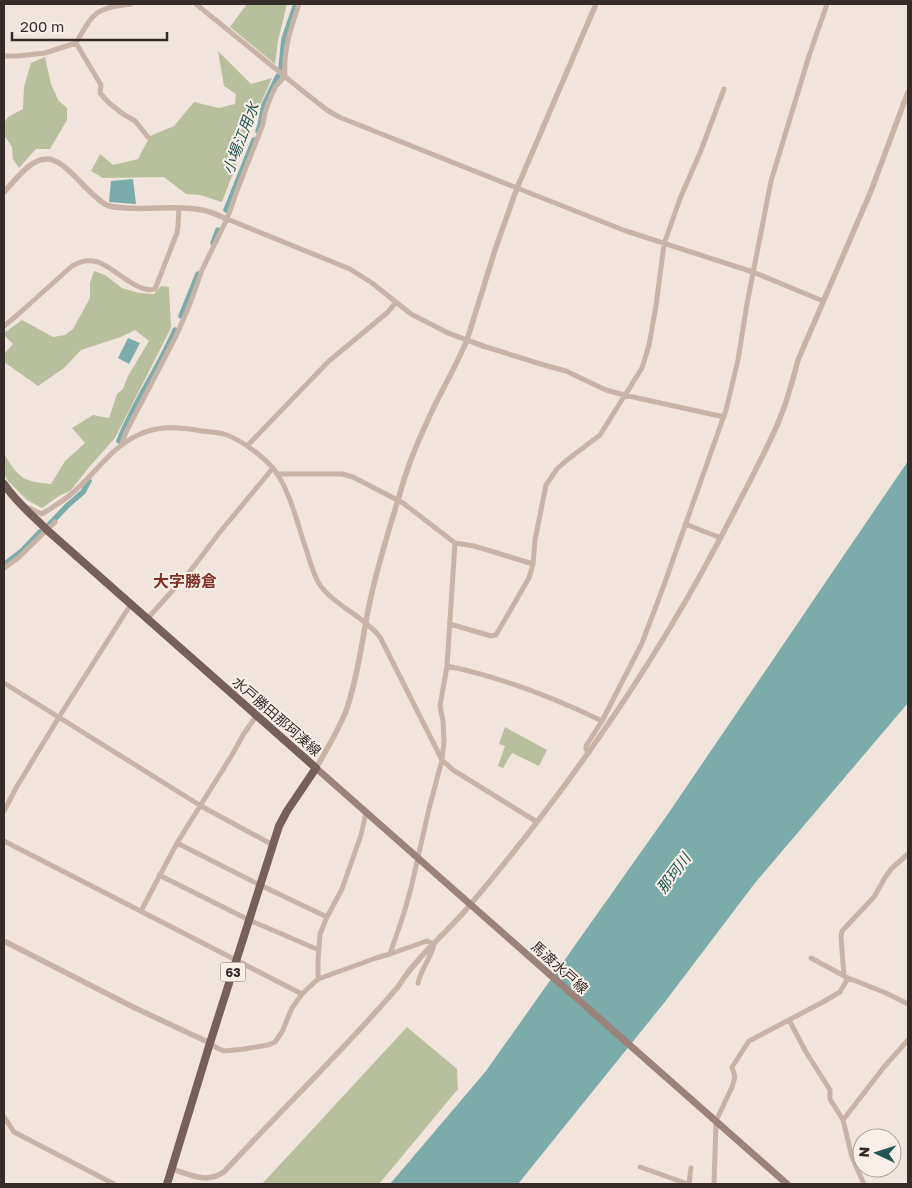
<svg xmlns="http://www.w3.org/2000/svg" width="912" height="1188" font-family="'Golos Text','Noto Sans JP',sans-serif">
	<rect width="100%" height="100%" fill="#f1e4dc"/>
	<path fill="#b7bf9c" d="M247 4H287L278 41 275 64 230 27Z
		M218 51 251 84 272 78 252 123 222 202 200 195 186 194 164 177 103 178 91 171 100 154 113 165 138 159 150 136 174 126 194 102 219 108 235 104 236 94 224 86Z
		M45 57 51 84 58 100 67 108V120L50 149H36L19 168 13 159 12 147 4 135V123L8 117 23 109 24 87 31 63Z
		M94 271 105 275 122 288 139 293 154 294 161 286 169 287 171 328 115 438 91 465 70 491 59 496 42 508 27 500 8 481 4 474V454C18 477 23 482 51 484L65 461 85 443 72 428 93 415 109 418 117 394 123 389 128 376 149 341 135 330 121 337 81 350 64 368 38 386 4 362V354L13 344 4 335V333L22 320 53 337 65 335 73 329 90 298V283Z
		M505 727 547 750 539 766 512 753 503 768 498 766 505 746 499 744Z
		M407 1027 457 1069 458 1089 379 1184H262Z"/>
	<path fill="#7caca9" d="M133 179 136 204 109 202 111 181Z
		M128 338 140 343 129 364 118 358Z
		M908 461V703L755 883 664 1003 518 1184H390L486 1071 670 811Z"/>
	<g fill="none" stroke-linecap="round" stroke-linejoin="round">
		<path stroke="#7caca9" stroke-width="5.5" d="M281 68 284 39 296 4
			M258 131 260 125 264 105 278 76
			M226 210 254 140
			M213 243 218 230
			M181 316 198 274
			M119 441C134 402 159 368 175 330
			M49 525 67 506 83 492 89 481
			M4 565 22 551 40 532"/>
		<path stroke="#c8b3a8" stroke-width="5" d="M131 4C117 6 100 7 91 19 85 26 81 35 76 43L101 85 100 93 109 103 123 114 135 121 148 137
			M196 4 304 92 327 110 339 117 517 188 626 231 753 272 823 301
			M4 56H18L45 53 76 43
			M227 219 350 269 372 283 411 314 448 333
			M4 326 15 317 72 266C100 249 115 277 139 287 145 289 149 291 155 289L177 233 178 226 179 208
			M483 346 544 365 566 371 606 390 624 395 724 417
			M122 443 126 432 176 336 190 304 202 270 227 219 238 188 263 124 265 112 271 96 276 86 285 76C283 51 291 27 299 4
			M247 446 329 361 388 312 396 302
			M277 474H342L353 477 403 503 455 543 474 546 533 564
			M24 506 42 514C51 508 62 502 70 495 94 476 110 448 138 435 159 425 179 427 202 431 209 432 217 432 224 434 242 440 268 459 278 475 291 496 297 522 305 546 309 557 312 571 318 582 331 604 364 616 380 637L442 760 453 770 537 822
			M685 524 721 538
			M4 568 18 558 55 522
			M147 619 191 570 220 532 273 468
			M450 624 491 636 496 635 529 578 533 564 535 540 546 485 557 469 567 460 600 435 642 368 649 345 656 306 664 244 681 196 700 153 724 89
			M447 666C501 677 552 697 602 721
			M4 683 201 806 273 845
			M589 753 586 749V746L602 721 642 643 664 585 726 410 738 360 747 304 771 181 809 56 827 4
			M4 811 16 788 59 717 131 604
			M4 841 302 994
			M177 843 260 885 327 917
			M159 875 249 920 319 950
			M141 911 177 843 232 755 243 735 257 715
			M390 954 404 913 411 888 429 809 442 760 444 741 443 721 440 706 447 666 455 543
			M811 958 848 978 886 993 908 1004
			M844 976 841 937 842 931 874 897 886 876 892 868 908 854
			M318 979V962L320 934 327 917 342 889 361 835 366 813
			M789 1020 806 1052 830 1090V1099L843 1120 852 1157 864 1184
			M210 1043 217 1048 224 1051 244 1049 268 1045 275 1042 282 1032 292 1008 302 994 318 979 376 958 390 954 427 941 434 944C431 958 421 969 418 983
			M4 1117 14 1132 114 1184
			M843 1120 884 1067 908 1040
			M640 1167 685 1183V1184
			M689 1184 691 1168
			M714 1184 716 1121 732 1087 735 1077 732 1067 749 1041 823 1002 840 992 848 978"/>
		<path stroke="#c8b3a8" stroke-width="5.5" d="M4 192C15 181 30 158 48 159 67 160 89 197 107 205 113 208 120 207 126 208 151 210 177 205 202 210 211 211 219 216 227 219
			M448 333 483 346
			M316 768C327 749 338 731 346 711 360 671 363 628 373 588 380 559 389 529 398 500 405 474 415 447 427 422 439 394 455 369 467 340L496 247 517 188 596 4
			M4 941 133 1007 210 1043
			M172 1169C191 1175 206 1184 224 1172 281 1110 342 1052 397 988 403 980 408 971 415 964 432 943 453 926 470 905 563 795 647 676 715 548 727 526 738 504 750 481 760 460 772 439 780 418 788 399 793 379 798 360L871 191 908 92"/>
		<path stroke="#9b827a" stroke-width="7" d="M316 768 787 1184"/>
		<path stroke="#76605a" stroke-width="8" d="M4 484C16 502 32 515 47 530L316 768 287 811 279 826 210 1043 167 1184"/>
	</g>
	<g text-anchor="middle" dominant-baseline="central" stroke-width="4" stroke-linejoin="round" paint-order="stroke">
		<rect fill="#f8efe8" stroke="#706662" stroke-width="1" x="220.5" y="962.5" width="25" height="19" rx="4"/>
		<g font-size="12" font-weight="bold" fill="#352b28">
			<text x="233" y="972">63</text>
		</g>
		<g font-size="14" fill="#352b28" stroke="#f8efe8">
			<text transform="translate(277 716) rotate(41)">水戸勝田那珂湊線</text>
			<text transform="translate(560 967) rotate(42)">馬渡水戸線</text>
		</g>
		<g font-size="15" font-style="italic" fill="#205552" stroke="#f8efe8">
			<text transform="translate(240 138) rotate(-69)">小場江用水</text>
			<text transform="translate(673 873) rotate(-53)">那珂川</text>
		</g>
		<g font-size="16" font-weight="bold" fill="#803125" stroke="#f8efe8">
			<text x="185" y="581">大字勝倉</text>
		</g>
	</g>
	<rect width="912" height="1188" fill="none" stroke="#352b28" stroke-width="10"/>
	<g transform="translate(877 1153) rotate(274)"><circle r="24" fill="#f8efe8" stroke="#aaa19b"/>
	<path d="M0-4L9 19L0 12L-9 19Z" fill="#205552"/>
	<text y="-8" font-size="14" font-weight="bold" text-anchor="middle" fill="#352b28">N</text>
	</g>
	<path d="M12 32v8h155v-8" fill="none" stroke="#352b28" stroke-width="2.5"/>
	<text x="20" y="32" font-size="15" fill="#352b28" stroke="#f8efe8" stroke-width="4" paint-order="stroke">200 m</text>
</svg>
